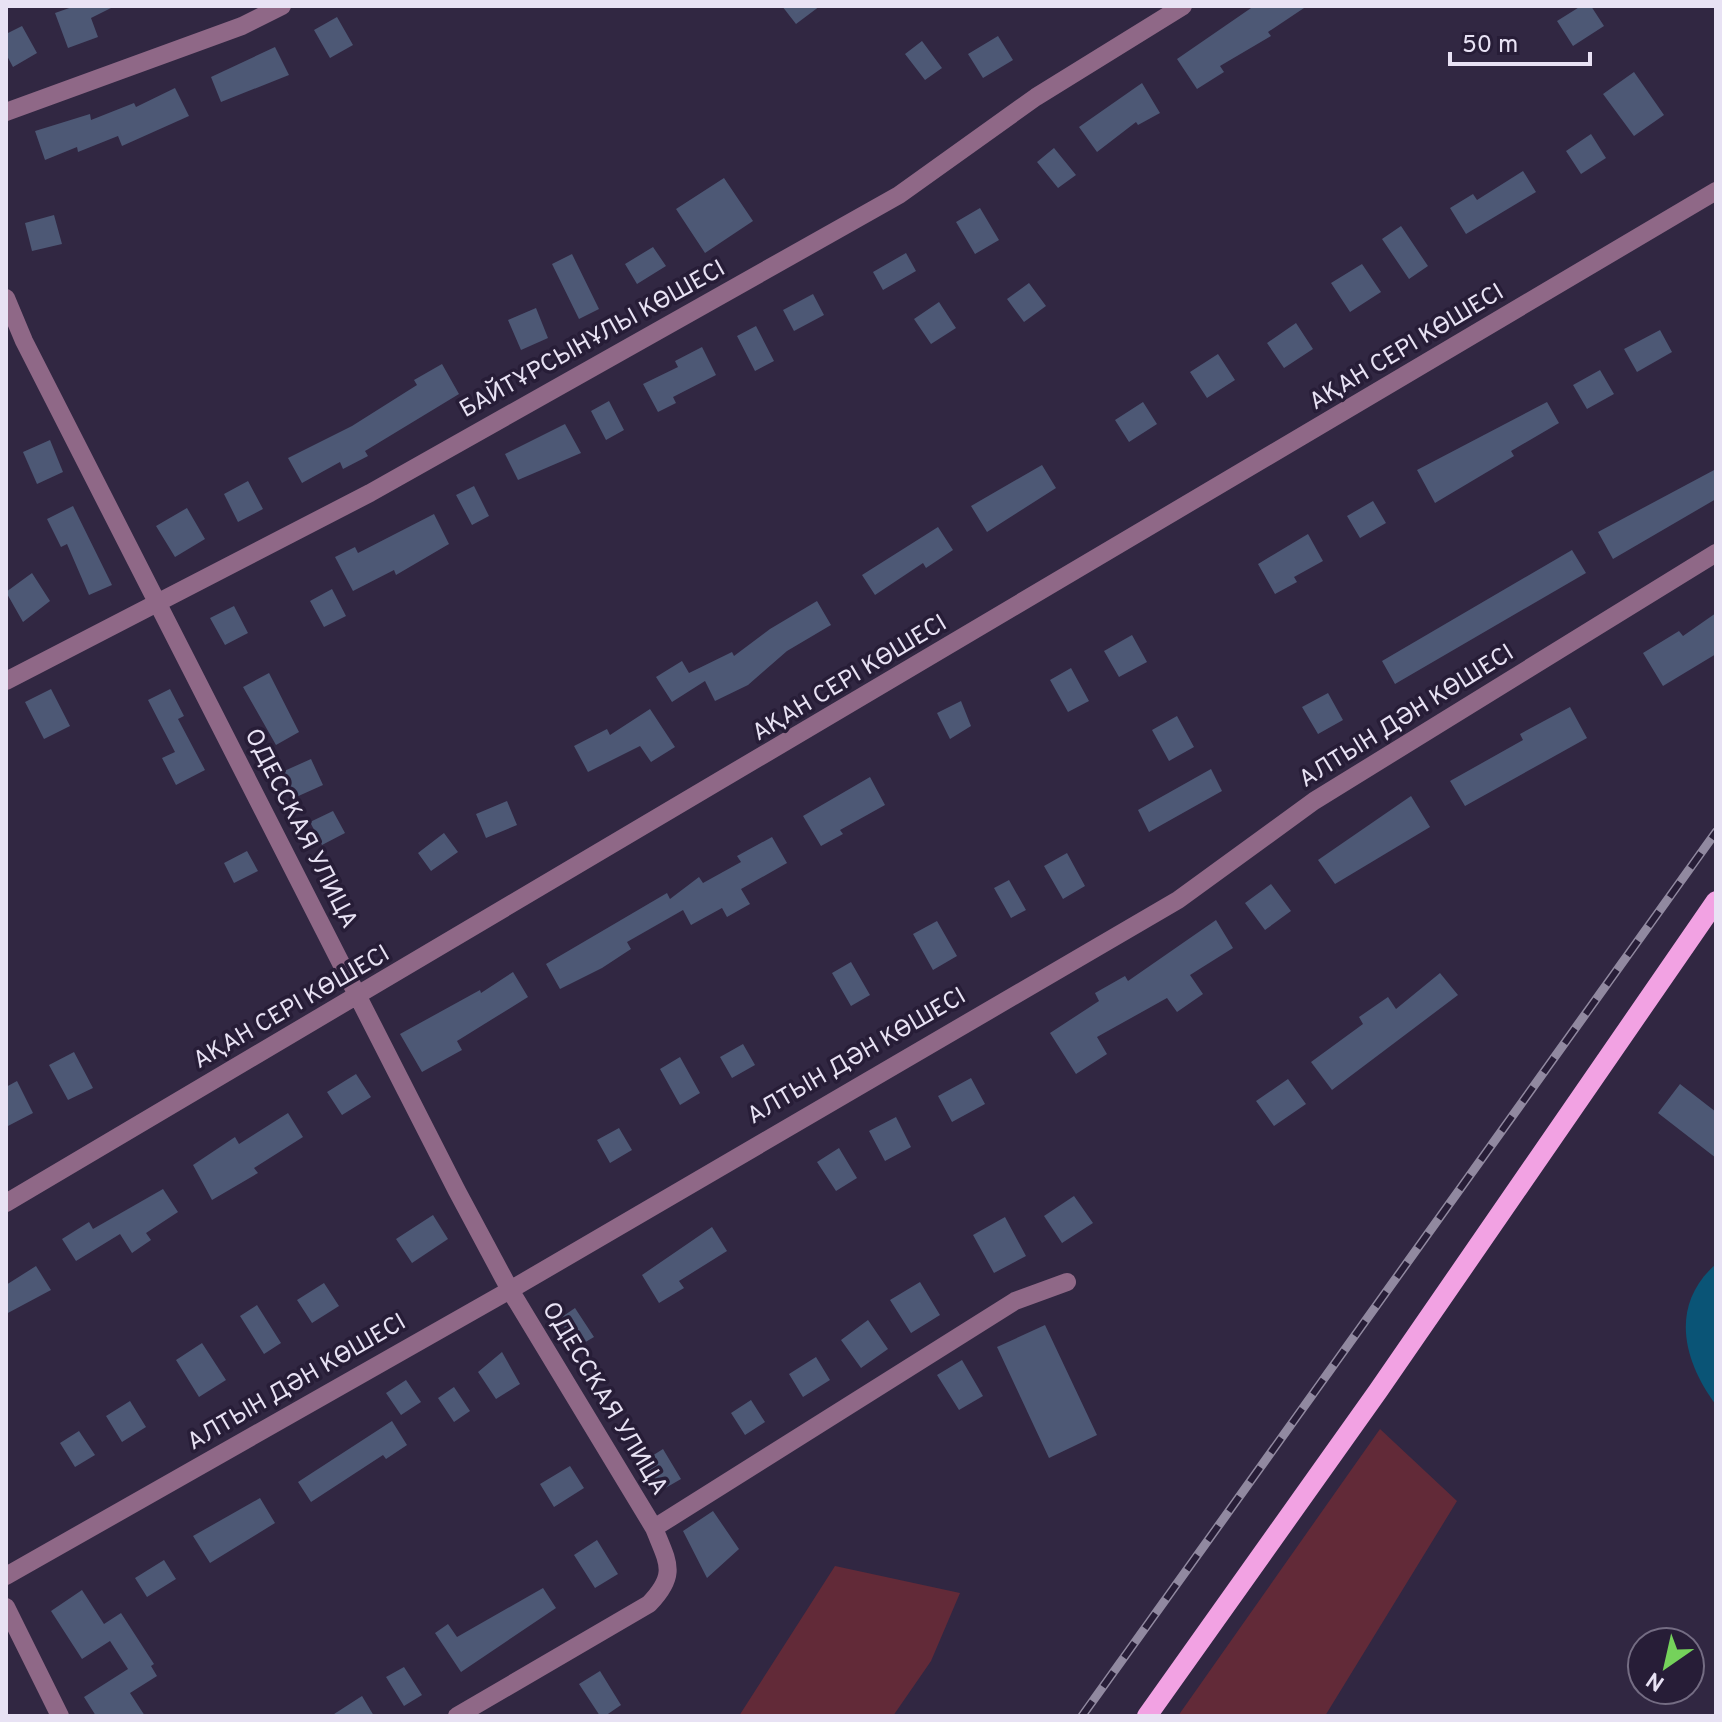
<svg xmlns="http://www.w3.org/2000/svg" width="1722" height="1722" font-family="Overpass,sans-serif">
	<rect width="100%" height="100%" fill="#312742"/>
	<path fill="#622a38" d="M1380 1429 1457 1501 1325 1716H1178Z
		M835 1566 960 1593 931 1661 893 1716H739Z"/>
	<path fill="#0a5476" d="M1716 1264V1405C1683 1361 1669 1305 1716 1264Z"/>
	<path fill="#4d5875" d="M75 6H115L91 18 98 37 68 48 55 13Z
		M782 6H820L796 24Z
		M1254 6H1307L1268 32 1271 36 1220 66 1224 72 1197 89 1177 59Z
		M1581 6H1591L1604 26 1573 46 1557 21Z
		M337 17 353 45 330 58 314 30Z
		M22 26 37 53 13 67 6 54V34Z
		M998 36 1013 60 983 78 968 54Z
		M922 41 942 68 925 80 905 54Z
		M275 47 289 75 221 102 211 77Z
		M1634 72 1664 115 1634 136 1603 94Z
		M1142 83 1160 113 1138 125 1136 122 1097 152 1079 127Z
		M175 88 189 116 122 146 118 136 78 152 77 147 45 160 35 131 90 114 91 120 134 103 136 107Z
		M1591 134 1606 158 1581 174 1566 151Z
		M1054 148 1076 175 1058 188 1037 162Z
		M1523 171 1536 192 1466 234 1450 208 1473 194 1477 200Z
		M724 178 753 221 705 253 676 209Z
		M980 208 999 240 975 254 956 222Z
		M54 215 62 244 32 251 25 223Z
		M1401 226 1428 266 1409 279 1382 239Z
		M653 247 666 266 637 284 625 264Z
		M906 253 916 271 883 290 873 272Z
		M572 254 599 309 579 319 552 264Z
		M1362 264 1381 292 1350 312 1331 283Z
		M1029 283 1046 306 1024 322 1007 299Z
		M813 294 824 315 794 331 783 310Z
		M939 302 956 328 931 344 914 319Z
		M536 308 548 338 521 350 508 320Z
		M1296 323 1313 349 1284 368 1267 343Z
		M756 326 774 361 755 371 737 336Z
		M1660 330 1672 352 1637 372 1624 349Z
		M702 347 716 375 673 397 676 403 658 412 643 384 678 367 675 361Z
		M1218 354 1235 380 1207 398 1190 372Z
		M442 364 459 394 365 451 368 456 343 469 340 462 302 483 288 458 352 426 417 385 414 380Z
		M1600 370 1614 394 1587 409 1573 385Z
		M609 401 624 430 606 440 591 411Z
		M1143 402 1157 424 1129 442 1115 420Z
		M1547 402 1559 423 1511 451 1514 456 1435 503 1417 470Z
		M565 424 581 453 518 480 505 454Z
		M50 440 63 472 37 484 23 452Z
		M1042 465 1056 488 987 532 971 506Z
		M1716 469V499L1613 559 1598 532Z
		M248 481 263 509 238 522 224 494Z
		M474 486 489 516 472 525 456 495Z
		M1373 501 1386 523 1360 538 1347 516Z
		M73 506 112 585 89 595 67 544 61 547 47 519Z
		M187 508 205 539 175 557 156 526Z
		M434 514 449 544 396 575 394 570 353 591 335 557 355 547 358 553Z
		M938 527 953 550 926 568 923 563 875 595 862 575Z
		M1308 534 1323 561 1294 577 1297 582 1275 594 1258 564Z
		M1572 550 1586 573 1395 684 1382 661Z
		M32 573 50 601 23 622 6 592Z
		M332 589 346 616 324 627 310 601Z
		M817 601 831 625 787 651 748 685 715 701 705 681 672 702 656 677 682 661 689 673 732 652 734 656 770 629Z
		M234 606 248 633 225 645 210 618Z
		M1716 613V654L1663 686 1643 653 1679 631 1683 636Z
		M1132 635 1147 662 1119 677 1104 651Z
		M1071 668 1089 701 1068 712 1050 680Z
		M269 673 299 732 276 745 243 687Z
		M51 689 70 726 44 739 25 702Z
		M170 689 184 716 178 719 205 770 176 785 162 758 175 752 148 700Z
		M1328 693 1343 720 1318 734 1302 707Z
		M961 701 971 726 950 739 937 713Z
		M1570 707 1587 738 1465 806 1450 781 1523 740 1520 734Z
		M650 709 675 747 651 762 640 746 588 772 574 746 607 729 610 735Z
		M1177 716 1194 747 1169 761 1152 730Z
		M311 759 323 785 294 798 282 772Z
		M1211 769 1222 791 1149 832 1138 810Z
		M870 777 885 805 840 830 843 834 821 846 803 816Z
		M1411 796 1430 827 1335 884 1318 860Z
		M507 801 517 825 486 838 476 814Z
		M333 811 345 833 322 845 310 822Z
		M444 833 458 852 431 871 418 853Z
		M772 837 787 863 741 889 750 904 727 917 722 908 691 925 683 910 627 942 631 949 602 968 560 989 546 964 667 893 670 899 699 877 703 883 741 862 737 856Z
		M247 851 258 871 234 883 224 863Z
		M1067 853 1085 886 1063 899 1044 866Z
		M1009 880 1026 910 1011 918 994 888Z
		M1271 884 1291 911 1265 930 1245 903Z
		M1216 920 1233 948 1190 975 1203 994 1177 1012 1167 998 1097 1037 1107 1054 1076 1074 1050 1033 1099 1001 1095 993 1125 976 1128 981Z
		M937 921 957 956 933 970 913 934Z
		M851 962 870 995 851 1006 832 973Z
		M513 972 528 997 457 1041 462 1050 422 1072 400 1034 480 990 481 993Z
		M1440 973 1458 995 1332 1090 1311 1062 1363 1024 1359 1017 1388 997 1396 1009Z
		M743 1044 755 1065 732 1078 720 1057Z
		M74 1052 93 1088 68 1100 49 1065Z
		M680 1057 700 1093 680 1105 660 1069Z
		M356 1074 371 1097 342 1115 327 1092Z
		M971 1078 985 1104 952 1122 938 1096Z
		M1288 1079 1306 1104 1274 1126 1256 1101Z
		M17 1081 33 1113 6 1127V1087Z
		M1680 1084 1716 1112V1158L1658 1113Z
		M288 1113 303 1137 254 1168 258 1173 212 1200 193 1165 235 1137 239 1144Z
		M896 1117 911 1147 885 1161 869 1131Z
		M619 1128 632 1150 610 1163 597 1140Z
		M839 1148 857 1178 836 1191 817 1162Z
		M163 1189 178 1212 146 1233 151 1240 132 1253 120 1234 76 1261 62 1239 89 1222 93 1229Z
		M1074 1196 1093 1223 1062 1243 1044 1216Z
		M433 1215 448 1239 412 1263 396 1239Z
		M1005 1217 1026 1256 994 1273 973 1235Z
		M712 1227 727 1251 679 1281 684 1288 659 1303 642 1275Z
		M36 1266 51 1290 6 1314V1285Z
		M920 1282 940 1315 911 1333 890 1300Z
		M324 1283 339 1306 312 1323 297 1300Z
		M257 1305 281 1343 264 1354 240 1316Z
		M575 1308 594 1337 577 1347 559 1319Z
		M868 1320 888 1349 861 1368 841 1340Z
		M1045 1325 1097 1435 1049 1458 997 1347Z
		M202 1343 226 1380 199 1397 176 1360Z
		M502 1352 520 1384 496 1399 478 1372Z
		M816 1357 830 1380 803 1397 789 1374Z
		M962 1360 983 1396 959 1410 937 1375Z
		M406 1380 421 1402 401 1415 386 1393Z
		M454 1387 470 1411 454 1422 438 1398Z
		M751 1400 765 1422 745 1435 731 1413Z
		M130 1401 146 1427 122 1442 106 1416Z
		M392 1421 407 1445 386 1459 383 1455 311 1502 298 1482Z
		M79 1431 95 1455 75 1467 60 1443Z
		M663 1449 681 1479 662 1490 644 1461Z
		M570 1466 584 1488 554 1507 540 1484Z
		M260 1498 275 1523 210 1563 193 1536Z
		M713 1511 739 1549 707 1578 683 1531Z
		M597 1540 618 1574 595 1588 574 1555Z
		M164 1560 176 1579 147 1597 135 1578Z
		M543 1588 556 1608 461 1672 435 1633 448 1624 457 1637Z
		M82 1590 104 1624 121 1613 154 1664 151 1666 157 1676 130 1693 145 1716H96L84 1697 128 1669 110 1641 82 1659 51 1611Z
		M404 1667 422 1695 404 1706 386 1677Z
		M600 1671 621 1705 605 1716H600L579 1684Z
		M362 1696 374 1716H331Z"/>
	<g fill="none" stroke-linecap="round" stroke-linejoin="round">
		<path stroke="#8f6887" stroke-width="18" d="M6 112 242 26 282 6
			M6 298 24 341 457 1191 510 1290 654 1528C668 1563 678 1574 649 1604L457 1716
			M6 681 370 493 899 195 1036 97 1183 6
			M6 1203 1716 191
			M654 1528 1015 1301 1067 1282
			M6 1576 510 1290 1178 900 1314 801 1716 553
			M6 1607 60 1716"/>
		<path stroke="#f2a2e3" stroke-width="20" d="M1147 1716 1378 1391 1716 901"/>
		<defs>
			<path id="rail" d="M1082 1716 1716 832"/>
		</defs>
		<use href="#rail" stroke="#9189a0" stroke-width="9"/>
		<use href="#rail" stroke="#271d37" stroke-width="6" stroke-dasharray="18" stroke-linecap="butt"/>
	</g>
	<g text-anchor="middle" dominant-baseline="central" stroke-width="7" stroke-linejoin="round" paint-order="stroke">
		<g font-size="24" fill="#e8e2f4" stroke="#271d37">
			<text transform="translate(593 340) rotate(-29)">БАЙТҰРСЫНҰЛЫ КӨШЕСІ</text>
			<text transform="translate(1407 348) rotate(-31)">АҚАН СЕРІ КӨШЕСІ</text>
			<text transform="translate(850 679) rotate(-31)">АҚАН СЕРІ КӨШЕСІ</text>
			<text transform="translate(1407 717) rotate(-32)">АЛТЫН ДӘН КӨШЕСІ</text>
			<text transform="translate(300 829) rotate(63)">ОДЕССКАЯ УЛИЦА</text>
			<text transform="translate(292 1008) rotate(-30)">АҚАН СЕРІ КӨШЕСІ</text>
			<text transform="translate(857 1057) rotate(-30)">АЛТЫН ДӘН КӨШЕСІ</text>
			<text transform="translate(297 1383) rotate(-30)">АЛТЫН ДӘН КӨШЕСІ</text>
			<text transform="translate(604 1399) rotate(59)">ОДЕССКАЯ УЛИЦА</text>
		</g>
	</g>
	<rect width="1722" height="1722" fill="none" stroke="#e8e2f4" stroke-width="16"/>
	<g transform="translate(1666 1666) rotate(214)"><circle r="38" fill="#271d37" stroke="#746c83" stroke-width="2"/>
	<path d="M0-6L14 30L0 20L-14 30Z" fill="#75d25b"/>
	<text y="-12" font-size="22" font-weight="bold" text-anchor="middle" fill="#e8e2f4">N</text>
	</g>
	<path d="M1450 52v12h140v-12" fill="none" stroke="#e8e2f4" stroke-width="4"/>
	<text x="1462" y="52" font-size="24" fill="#e8e2f4" stroke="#271d37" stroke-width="6" paint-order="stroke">50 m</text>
</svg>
